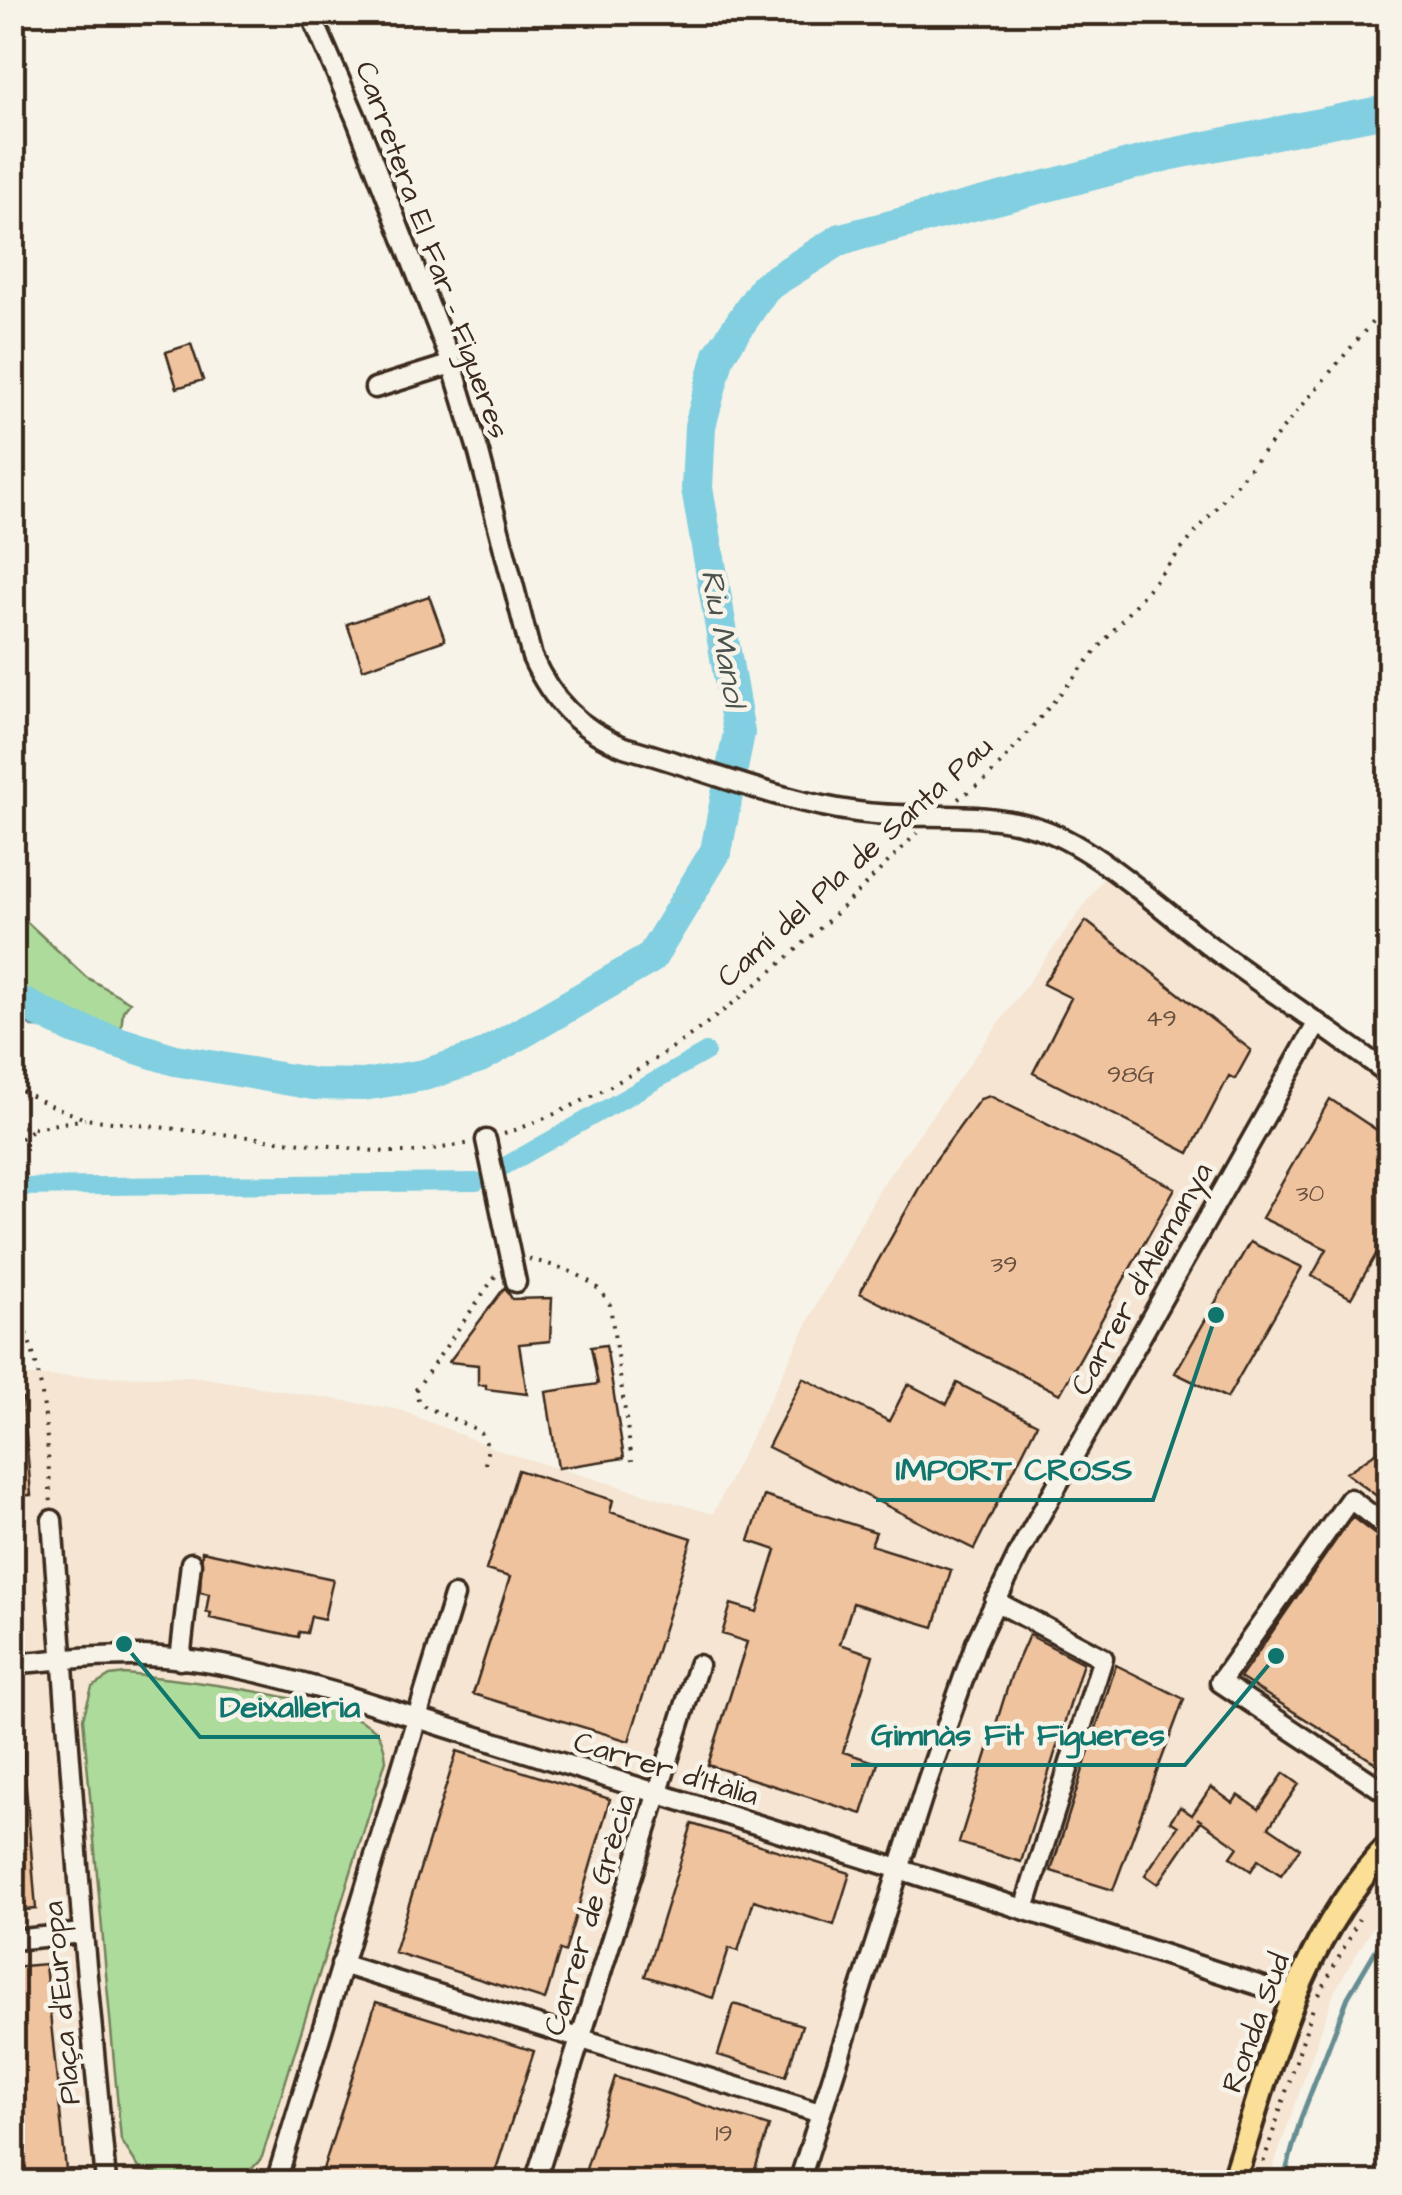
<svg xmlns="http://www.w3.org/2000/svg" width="1402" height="2195" font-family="'Architects Daughter',sans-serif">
	<rect width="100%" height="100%" fill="#f7f3e8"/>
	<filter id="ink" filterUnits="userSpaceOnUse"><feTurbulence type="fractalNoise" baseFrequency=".01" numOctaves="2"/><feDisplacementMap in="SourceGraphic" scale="20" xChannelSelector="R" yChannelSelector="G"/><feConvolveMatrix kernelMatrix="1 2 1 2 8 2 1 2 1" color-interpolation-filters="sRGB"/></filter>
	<g filter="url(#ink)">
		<path fill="#f5e5d2" d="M1116 861 1249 962 1389 1062V1901L1335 1990 1268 2182H13V1376L199 1377 400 1410 503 1452 713 1514 819 1300 882 1185Z"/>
		<path fill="#acdb9b" stroke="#74825c" stroke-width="2.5" d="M12 908 86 977 130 1002 123 1011 121 1030 53 1007 13 984Z
			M125 1674C177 1679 341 1697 376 1731 383 1739 385 1750 386 1760L262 2157C237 2195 177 2182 139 2168L121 2140 83 1718 92 1687 110 1676Z"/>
		<path fill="#81cfe0" stroke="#658d92" stroke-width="2.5" d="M12 984 54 1007 121 1030 32 1027 13 1016Z"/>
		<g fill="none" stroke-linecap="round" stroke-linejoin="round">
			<path stroke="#658d92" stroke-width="5" d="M1283 2182 1301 2118 1348 1997 1390 1926"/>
			<path stroke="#81cfe0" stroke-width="18" d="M503 1167 706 1052
				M12 1187 477 1182"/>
			<path stroke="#81cfe0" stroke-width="32" d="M12 998 73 1028 175 1060 314 1084 363 1085 424 1075 480 1057 651 958 716 851 739 733 697 488 700 426 719 355 765 287 841 239 1167 155 1390 110"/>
		</g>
		<path fill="#f0c39f" stroke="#3b2a1e" stroke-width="2.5" d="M191 344 203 380 177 388 166 352Z
			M429 596 445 640 363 669 347 624Z
			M1086 921 1251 1050 1235 1079 1229 1076 1189 1153 1033 1073 1071 998 1043 984Z
			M990 1096 1175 1188 1060 1394 860 1293 932 1165 980 1099Z
			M1330 1099 1390 1139V1230L1351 1298 1312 1276 1327 1249 1262 1218Z
			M1250 1242 1302 1267 1227 1398 1175 1373Z
			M505 1287 512 1299 552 1298 550 1341 519 1344 527 1394 486 1389V1385H478V1365L449 1362Z
			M606 1345 624 1458 558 1468 546 1392 598 1384 591 1347Z
			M803 1378 889 1421 908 1384 947 1404 957 1383 1037 1424 974 1549 768 1447Z
			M23 1399 31 1495 12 1496V1400Z
			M1390 1443V1506L1346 1473Z
			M518 1470 613 1500 610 1512 692 1538 629 1741 473 1694 510 1577 486 1570Z
			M764 1496 876 1532 871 1545 951 1570 934 1627 853 1603 840 1644 873 1655 843 1752 878 1763 862 1814 708 1765 747 1642 722 1634 731 1604 757 1612 776 1550 749 1541Z
			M1352 1517 1390 1546V1772L1240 1678Z
			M202 1551 333 1579 324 1619 311 1616 307 1633 299 1632 298 1637 210 1618 211 1613 206 1612 209 1594 200 1592Z
			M1029 1635 1083 1663 1021 1862 959 1843 1011 1676Z
			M1116 1665 1184 1699 1113 1890 1051 1871Z
			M12 1750H23L36 1909 12 1911Z
			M457 1751 610 1799 565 1952 560 1950 545 2000 394 1952Z
			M1284 1773 1299 1784 1269 1827 1300 1848 1281 1875 1258 1860 1251 1871 1231 1857 1238 1847 1197 1818 1201 1821 1158 1884 1145 1875 1178 1826 1170 1821 1180 1807 1192 1815 1211 1787 1233 1803 1238 1795 1259 1809Z
			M692 1824 850 1873 834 1925 754 1900 738 1951 729 1948 713 1998 645 1976Z
			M45 1964 67 2180 12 2182V1967Z
			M376 2002 534 2051 492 2182H319Z
			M734 2004 802 2025 786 2076 718 2055Z
			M615 2077 769 2126 751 2182H582Z"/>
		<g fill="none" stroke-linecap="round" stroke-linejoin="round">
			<defs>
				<path id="minor" d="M310 12 356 118 452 364 479 453 532 657C552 701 579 729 624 747 701 768 777 801 857 812 919 821 983 808 1044 830 1097 849 1165 912 1211 947 1270 991 1331 1031 1390 1075
					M375 388 452 364
					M486 1140 516 1282
					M52 1520 83 1933 106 2182
					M1390 1529 1350 1499 1220 1682 1390 1795
					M995 1601 1103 1658 1024 1909
					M180 1660 191 1563
					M12 1664C56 1660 99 1655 143 1656 212 1658 280 1677 347 1696L899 1869 1292 1996
					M12 1940 83 1933
					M341 1964 820 2113
					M276 2182 454 1596
					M535 2182 698 1665
					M799 2182 928 1779 976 1643 1021 1549 1317 1024"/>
				<path id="major" d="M1233 2182C1271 2062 1299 1938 1390 1845"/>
				<path id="highway" d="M12 13 13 12"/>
			</defs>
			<use href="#minor" stroke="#3b2a1e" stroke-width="25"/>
			<use href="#major" stroke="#3b2a1e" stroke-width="30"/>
			<use href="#highway" stroke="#3b2a1e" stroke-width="32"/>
			<path stroke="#3b2a1e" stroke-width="4" stroke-dasharray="2.5 8" stroke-linecap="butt" d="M958 799 985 780 1002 763 1390 301
				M12 1086 45 1103 85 1119 385 1152H419L471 1143
				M12 1125 34 1128 85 1119
				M504 1134C668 1077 797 955 917 833
				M12 1145 34 1128
				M529 1259C559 1267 595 1275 610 1305L632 1461
				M12 1305C48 1365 46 1437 51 1504
				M485 1464 488 1447 480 1431 426 1407 419 1402 415 1391 496 1275
				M1319 1995 1359 1919
				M1257 2182 1313 2008"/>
			<use href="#minor" stroke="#f7f3e8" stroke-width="18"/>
			<use href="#major" stroke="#fbdf96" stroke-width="22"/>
			<use href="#highway" stroke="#fbdf96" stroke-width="25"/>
		</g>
	</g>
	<g text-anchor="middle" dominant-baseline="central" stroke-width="9" stroke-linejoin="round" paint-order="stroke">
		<g font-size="25" fill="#68503e">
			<text x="1161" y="1018">49</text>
			<text x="1131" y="1074">98G</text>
			<text x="1310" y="1193">30</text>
			<text x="1004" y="1264">39</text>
			<text x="724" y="2133">19</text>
		</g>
		<g font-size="30" fill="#3b2a1e" stroke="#f7f3e8">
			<text transform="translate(432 250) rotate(70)">Carretera El Far - Figueres</text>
			<text transform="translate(855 862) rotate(-42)">Camí del Pla de Santa Pau</text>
			<text transform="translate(1142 1279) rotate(-61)">Carrer d'Alemanya</text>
			<text transform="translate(666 1769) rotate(17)">Carrer d'Itàlia</text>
			<text transform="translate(590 1915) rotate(-73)">Carrer de Grècia</text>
			<text transform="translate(62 2003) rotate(-95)">Plaça d'Europa</text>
			<text transform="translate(1256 2023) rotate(-70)">Ronda Sud</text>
		</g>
		<g font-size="32" font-style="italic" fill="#4c534e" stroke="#f7f3e8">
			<text transform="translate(723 638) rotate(80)">Riu Manol</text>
		</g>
	</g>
	<path fill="none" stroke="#0f766e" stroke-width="4" d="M1216 1315L1153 1500H876M124 1644L200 1737H380M1276 1656L1185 1765H851"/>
	<g fill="#0f766e" stroke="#f7f3e8" stroke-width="4">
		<circle cx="1216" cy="1315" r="10"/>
		<circle cx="124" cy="1644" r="10"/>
		<circle cx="1276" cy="1656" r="10"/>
	</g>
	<g font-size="32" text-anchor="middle" font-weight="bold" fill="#0f766e" stroke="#f7f3e8" stroke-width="9" stroke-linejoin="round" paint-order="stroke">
		<text x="1014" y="1480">IMPORT CROSS</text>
		<text x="290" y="1717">Deixalleria</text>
		<text x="1018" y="1745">Gimnàs Fit Figueres</text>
	</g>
	<rect width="1402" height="2195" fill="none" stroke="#f7f3e8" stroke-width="50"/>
	<rect x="25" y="25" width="1352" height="2145" fill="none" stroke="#3b2a1e" stroke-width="4" filter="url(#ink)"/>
</svg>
